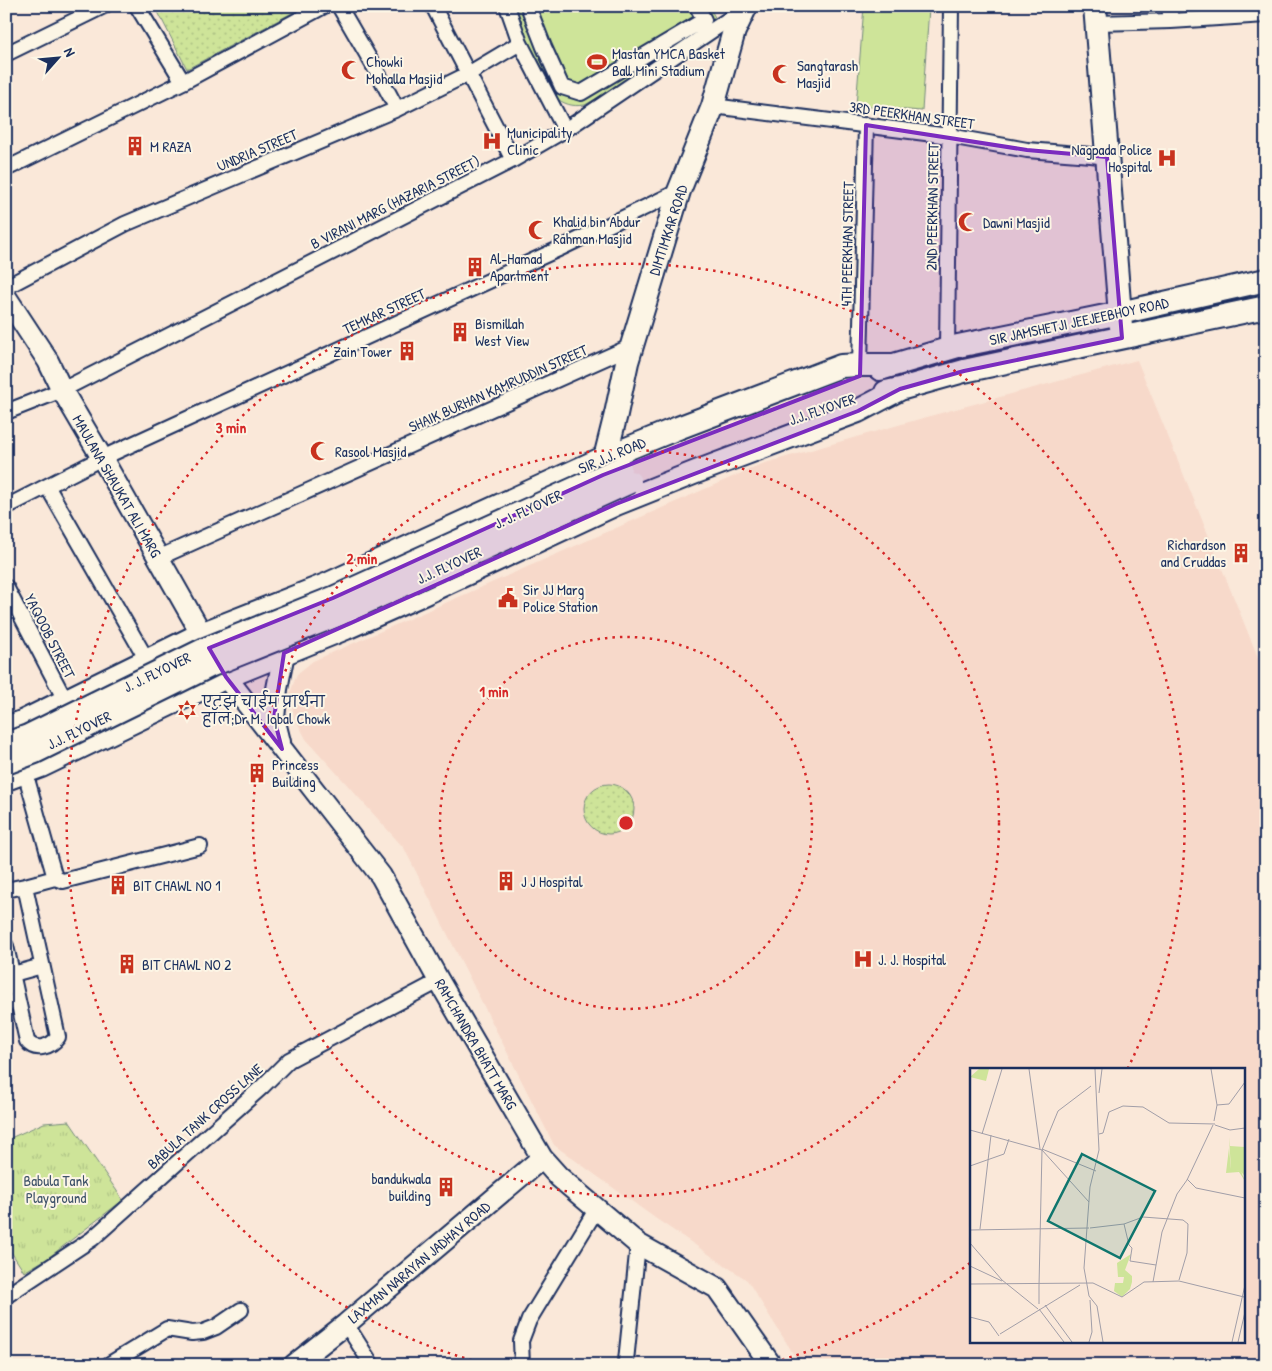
<svg xmlns="http://www.w3.org/2000/svg" width="1272" height="1371" font-family="'Patrick Hand','Playpen Sans Deva',sans-serif">
	<defs>
		<pattern id="grass-tufts" width="24" height="20" patternUnits="userSpaceOnUse" patternTransform="scale(1.25)"><rect width="24" height="20" fill="#cee499"/><path d="M3 7l-1-3M5 7V3M7 7l1-3M15 17l-1-3M17 17v-4M19 17l1-3" fill="none" stroke="#b0c486"/></pattern>
		<pattern id="garden-dots" width="8" height="8" patternUnits="userSpaceOnUse" patternTransform="scale(1.25)"><rect width="8" height="8" fill="#cee499"/><path d="M2 2h.1M6 6h.1" fill="none" stroke="#b0c486" stroke-width="1.8" stroke-linecap="round"/></pattern>
	</defs>
	<rect width="100%" height="100%" fill="#fae8d9"/>
	<filter id="ink" filterUnits="userSpaceOnUse"><feTurbulence type="fractalNoise" baseFrequency=".02" numOctaves="2"/><feDisplacementMap in="SourceGraphic" scale="10" xChannelSelector="R" yChannelSelector="G"/><feConvolveMatrix kernelMatrix="1 2 1 2 8 2 1 2 1" color-interpolation-filters="sRGB"/></filter>
	<g filter="url(#ink)">
		<path fill="#f7d9ca" fill-rule="evenodd" d="M1137 360 1266 677V1365H799L796 1358 747 1280 655 1218 554 1145 404 848 306 739 294 716 290 693 297 674 313 661 762 464 930 416ZM971 1070H1243V1342H971Z"/>
		<path fill="url(#grass-tufts)" stroke="#748a7c" d="M69 1121 123 1200 48 1258 24 1272 6 1244V1140L44 1123Z"/>
		<path fill="url(#garden-dots)" stroke="#748a7c" d="M155 6H305L187 69Z
			M584 809a25 25 0 1 1 50 0a25 25 0 1 1-50 0Z"/>
		<path fill="#cee499" stroke="#748a7c" d="M513 6H709L720 27 585 105C571 107 565 104 554 97L513 17Z
			M864 6 929 7 922 111 856 106Z"/>
		<g fill="none" stroke-linecap="round" stroke-linejoin="round">
			<defs>
				<path id="street" d="M137 6 183 82
					M339 6 380 77 397 109
					M433 6 513 160
					M507 6 520 43 565 130
					M528 6 544 47 562 87 581 93 704 20 697 6
					M1169 6 1171 21
					M1097 23 1171 21 1266 15
					M6 54 104 6
					M713 106 949 136 1027 150 1091 155 1107 157
					M6 169 183 82 324 6
					M6 287 125 224 397 109 468 74 520 43
					M947 349 951 6
					M860 365 866 125
					M6 412 62 390 513 160 565 130 729 19
					M47 486 147 660
					M6 507 102 458 563 247 679 191
					M158 558 632 346
					M6 587 65 700
					M25 772 55 878 63 881 200 846
					M25 886 55 878
					M6 890 25 886 58 1037C51 1047 35 1052 27 1041L6 946
					M13 974 42 966
					M6 1004 18 1001
					M6 1296 92 1239 263 1086 289 1060 439 981
					M346 1324 372 1365
					M108 1365 167 1329 192 1333 203 1332 216 1327 241 1310
					M522 1365 521 1341 529 1320 596 1210
					M627 1365 626 1361 638 1244"/>
				<path id="secondary" d="M6 297 48 361 62 390 102 458 226 677 381 876 439 981 542 1158 559 1177 638 1244 717 1288 771 1365
					M280 742 274 718 277 689 284 653
					M294 1365 346 1324 542 1158"/>
				<path id="primary" d="M1095 6 1121 327
					M880 369 958 346 1120 313 1266 280
					M886 392 900 389 964 371 1266 307
					M605 458 616 414 627 362 679 191 713 106 734 31 746 6
					M6 728 22 722 201 634 328 584 597 461 678 428 841 366 860 365H892
					M6 779 41 766 226 677 346 628 423 594 616 504 696 472 858 411 900 389"/>
			</defs>
			<use href="#street" stroke="#1b2f5e" stroke-width="18"/>
			<use href="#secondary" stroke="#1b2f5e" stroke-width="24"/>
			<use href="#primary" stroke="#1b2f5e" stroke-width="26"/>
			<use href="#street" stroke="#fcf5e5" stroke-width="14"/>
			<use href="#secondary" stroke="#fcf5e5" stroke-width="20"/>
			<use href="#primary" stroke="#fcf5e5" stroke-width="22"/>
			<defs>
				<path id="primary-bridge" d="M6 744 28 736 205 649 333 598 620 468
					M6 763 35 752 212 665 340 614 630 482"/>
			</defs>
			<use href="#primary-bridge" stroke="#1b2f5e" stroke-width="26" stroke-linecap="butt"/>
			<use href="#primary-bridge" stroke="#fcf5e5" stroke-width="22"/>
		</g>
	</g>
	<path fill="#7b2cbf" fill-opacity="0.2" stroke="#7b2cbf" stroke-width="4" stroke-linejoin="round" d="M866 125 1027 150 1107 157 1122 338 964 371 900 389 858 411 616 504 284 653 274 718 282 749 226 677 209 648 333 598 603 475 860 376Z"/>
	<g fill="none" stroke="#d62828" stroke-width="2.5" stroke-dasharray="2.5 5">
		<circle cx="626" cy="823" r="186"/>
		<circle cx="626" cy="823" r="373"/>
		<path d="M970 1263A559 559 0 0 1 766 1364M486 1364A559 559 0 1 1 1128 1068"/>
	</g>
	<defs>
		<symbol id="stadium-bare" viewBox="-9 -9 18 18"><path d="M0-5a6.5 5 0 1 0 0 10a6.5 5 0 1 0 0-10ZM-3.5-1.8h7v3.6h-7Z" fill="#c8321e" stroke="#fcf5e5" stroke-width="2.5" paint-order="stroke"/></symbol>
		<symbol id="mosque-bare" viewBox="-9 -9 18 18"><path d="M3.5-4.9A6 6 0 1 0 3.5 4.9A5 5 0 1 1 3.5-4.9Z" fill="#c8321e" stroke="#fcf5e5" stroke-width="2.5" paint-order="stroke"/></symbol>
		<symbol id="hospital-bare" viewBox="-9 -9 18 18"><path d="M-5-5h3v3.5h4V-5h3V5h-3V1.5h-4V5h-3Z" fill="#c8321e" stroke="#fcf5e5" stroke-width="2.5" paint-order="stroke"/></symbol>
		<symbol id="building-bare" viewBox="-9 -9 18 18"><path d="M-4-6H4V6H1V3H-1V6H-4ZM-2.5-4.3h1.7v1.8h-1.7ZM.8-4.3h1.7v1.8H.8ZM-2.5-1h1.7V.8h-1.7ZM.8-1h1.7V.8H.8Z" fill="#c8321e" stroke="#fcf5e5" stroke-width="2.5" paint-order="stroke"/></symbol>
		<symbol id="civic-bare" viewBox="-9 -9 18 18"><path d="M-.6-6.5H3V-4.5H.6V-3L4-1V1h2V6H-6V1h2V-1L-.6-3ZM-1.2 2.5V6h2.4V2.5Z" fill="#c8321e" stroke="#fcf5e5" stroke-width="2.5" paint-order="stroke"/></symbol>
		<symbol id="synagogue-bare" viewBox="-9 -9 18 18"><path d="M0-6.5L5.6 3.2H-5.6ZM0 6.5L5.6-3.2H-5.6Z" fill="#c8321e" stroke="#fcf5e5" stroke-width="2.5" paint-order="stroke"/></symbol>
	</defs>
	<g fill-rule="evenodd">
		<use href="#stadium-bare" x="583" y="48" width="28" height="28"/>
		<use href="#mosque-bare" x="337" y="56" width="28" height="28"/>
		<use href="#mosque-bare" x="768" y="60" width="28" height="28"/>
		<use href="#hospital-bare" x="478" y="127" width="28" height="28"/>
		<use href="#building-bare" x="121" y="132" width="28" height="28"/>
		<use href="#hospital-bare" x="1153" y="144" width="28" height="28"/>
		<use href="#mosque-bare" x="954" y="208" width="28" height="28"/>
		<use href="#mosque-bare" x="524" y="216" width="28" height="28"/>
		<use href="#building-bare" x="461" y="253" width="28" height="28"/>
		<use href="#building-bare" x="446" y="318" width="28" height="28"/>
		<use href="#building-bare" x="393" y="337" width="28" height="28"/>
		<use href="#mosque-bare" x="306" y="437" width="28" height="28"/>
		<use href="#building-bare" x="1227" y="539" width="28" height="28"/>
		<use href="#civic-bare" x="494" y="584" width="28" height="28"/>
		<use href="#synagogue-bare" x="173" y="696" width="28" height="28"/>
		<use href="#building-bare" x="243" y="759" width="28" height="28"/>
		<use href="#building-bare" x="492" y="867" width="28" height="28"/>
		<use href="#building-bare" x="104" y="871" width="28" height="28"/>
		<use href="#hospital-bare" x="849" y="945" width="28" height="28"/>
		<use href="#building-bare" x="113" y="950" width="28" height="28"/>
		<use href="#building-bare" x="432" y="1173" width="28" height="28"/>
	</g>
	<g text-anchor="middle" dominant-baseline="central" stroke-width="4" stroke-linejoin="round" paint-order="stroke">
		<g font-size="15" fill="#1b2f5e" stroke="#fcf5e5" text-anchor="start">
			<text x="612" y="53">Mastan YMCA Basket<tspan x="612" dy="17">Ball Mini Stadium</tspan></text>
			<text x="366" y="61">Chowki<tspan x="366" dy="17">Mohalla Masjid</tspan></text>
			<text x="797" y="65">Sangtarash<tspan x="797" dy="17">Masjid</tspan></text>
			<text x="507" y="132">Municipality<tspan x="507" dy="17">Clinic</tspan></text>
			<text x="150" y="146">M RAZA</text>
			<text x="1152" y="149" text-anchor="end">Nagpada Police<tspan x="1152" dy="17">Hospital</tspan></text>
			<text x="553" y="221">Khalid bin Abdur<tspan x="553" dy="17">Rahman Masjid</tspan></text>
			<text x="983" y="222">Dawni Masjid</text>
			<text x="490" y="258">Al-Hamad<tspan x="490" dy="17">Apartment</tspan></text>
			<text x="475" y="323">Bismillah<tspan x="475" dy="17">West View</tspan></text>
			<text x="392" y="351" text-anchor="end">Zain Tower</text>
			<text x="335" y="451">Rasool Masjid</text>
			<text x="1226" y="544" text-anchor="end">Richardson<tspan x="1226" dy="17">and Cruddas</tspan></text>
			<text x="523" y="589">Sir JJ Marg<tspan x="523" dy="17">Police Station</tspan></text>
			<text x="202" y="701">एटझ चाईम प्रार्थना<tspan x="202" dy="17">हॉल;Dr M. Iqbal Chowk</tspan></text>
			<text x="272" y="764">Princess<tspan x="272" dy="17">Building</tspan></text>
			<text x="521" y="881">J J Hospital</text>
			<text x="133" y="885">BIT CHAWL NO 1</text>
			<text x="878" y="959">J. J. Hospital</text>
			<text x="142" y="964">BIT CHAWL NO 2</text>
			<text x="431" y="1178" text-anchor="end">bandukwala<tspan x="431" dy="17">building</tspan></text>
		</g>
		<g font-size="15" fill="#1b2f5e" stroke="#fcf5e5">
			<text transform="translate(912 115) rotate(8)">3RD PEERKHAN STREET</text>
			<text transform="translate(257 150) rotate(-23)">UNDRIA STREET</text>
			<text transform="translate(395 202) rotate(-27)">B VIRANI MARG (HAZARIA STREET)</text>
			<text transform="translate(932 207) rotate(-89)">2ND PEERKHAN STREET</text>
			<text transform="translate(668 230) rotate(-72)">DIMTIMKAR ROAD</text>
			<text transform="translate(847 244) rotate(-89)">4TH PEERKHAN STREET</text>
			<text transform="translate(384 311) rotate(-25)">TEMKAR STREET</text>
			<text transform="translate(1079 321) rotate(-12)">SIR JAMSHETJI JEEJEEBHOY ROAD</text>
			<text transform="translate(498 388) rotate(-24)">SHAIK BURHAN KAMRUDDIN STREET</text>
			<text transform="translate(822 409) rotate(-19)">J.J. FLYOVER</text>
			<text transform="translate(612 455) rotate(-23)">SIR J.J. ROAD</text>
			<text transform="translate(117 486) rotate(60)">MAULANA SHAUKAT ALI MARG</text>
			<text transform="translate(528 509) rotate(-25)">J. J. FLYOVER</text>
			<text transform="translate(449 565) rotate(-25)">J.J. FLYOVER</text>
			<text transform="translate(50 636) rotate(63)">YAQOOB STREET</text>
			<text transform="translate(157 672) rotate(-26)">J. J. FLYOVER</text>
			<text transform="translate(79 730) rotate(-26)">J.J. FLYOVER</text>
			<text transform="translate(476 1044) rotate(60)">RAMCHANDRA BHATT MARG</text>
			<text transform="translate(205 1116) rotate(-42)">BABULA TANK CROSS LANE</text>
			<text transform="translate(419 1262) rotate(-40)">LAXMAN NARAYAN JADHAV ROAD</text>
		</g>
		<g font-size="15" fill="#3f536a" stroke="#fcf5e5">
			<text x="56" y="1180">Babula Tank<tspan x="56" dy="17">Playground</tspan></text>
		</g>
	</g>
	<g transform="translate(970 1068)">
		<rect width="275" height="275" fill="#fae8d9"/>
		<path d="M9 1H19L16 13 0 9ZM259 69 260 78 275 79V108L270 103 261 102Z" fill="#cee499"/>
		<path d="M259 80 261 101 271 103 275 113 269 104 256 105Z" fill="#cee499"/>
		<path d="M161 186 155 202 162 208V214L160 221 152 229 144 223 145 215H153L154 209H148L147 195Z" fill="#cee499"/>
		<path fill="none" stroke="#a19ea8" stroke-width="1" d="M59 1 70 81M125 1 129 82 120 119 114 200 119 228 127 238 133 274M241 1 247 37 244 53M129 25 132 1M247 37 259 36 275 14M245 57 260 62 275 60M0 62 72 82 119 134M12 66 32 1M129 66 133 65 139 44 153 38 173 39 199 55 245 56M72 81 126 103M0 98 34 86 39 71M217 111 226 120 275 130M154 156 159 177 162 180 160 193 186 197M120 160 154 156 173 149 213 152 218 156 217 185 209 212M10 161 21 67M0 162 119 160M0 175 32 212 68 241M0 198 32 213M183 214 192 164 207 126 217 112 243 57M0 216 123 215 152 229 174 214 209 213 274 229M69 218 72 82 88 43 121 18M69 236V218M75 237 102 274M69 241 94 274M0 249 19 254 29 268M30 266 110 217M119 274 122 264 120 232M262 274 275 217M268 274 275 244"/>
		<path fill="#0f766e" fill-opacity="0.15" stroke="#0f766e" stroke-width="2.5" d="M112 86 185 123 150 190 78 153Z"/>
		<rect width="275" height="275" fill="none" stroke="#1b2f5e" stroke-width="2.5"/>
	</g>
	<circle cx="626" cy="823" r="8" fill="#d62828" stroke="#fcf5e5" stroke-width="2.5"/>
	<g font-size="15" text-anchor="middle" font-weight="bold" fill="#d62828" stroke="#fcf5e5" stroke-width="4" stroke-linejoin="round" paint-order="stroke">
		<text x="231" y="433">3 min</text>
		<text x="362" y="564">2 min</text>
		<text x="494" y="697">1 min</text>
	</g>
	<rect width="1272" height="1371" fill="none" stroke="#fcf5e5" stroke-width="25"/>
	<rect x="12" y="12" width="1247" height="1346" fill="none" stroke="#1b2f5e" stroke-width="2" filter="url(#ink)"/>
	<g transform="translate(58 58) rotate(63)" stroke="#fcf5e5" stroke-width="4" paint-order="stroke">
	<path d="M0-4L9 19L0 12L-9 19Z" fill="#1b2f5e"/>
	<text y="-8" font-size="14" font-weight="bold" text-anchor="middle" fill="#1b2f5e">N</text>
	</g>
</svg>
